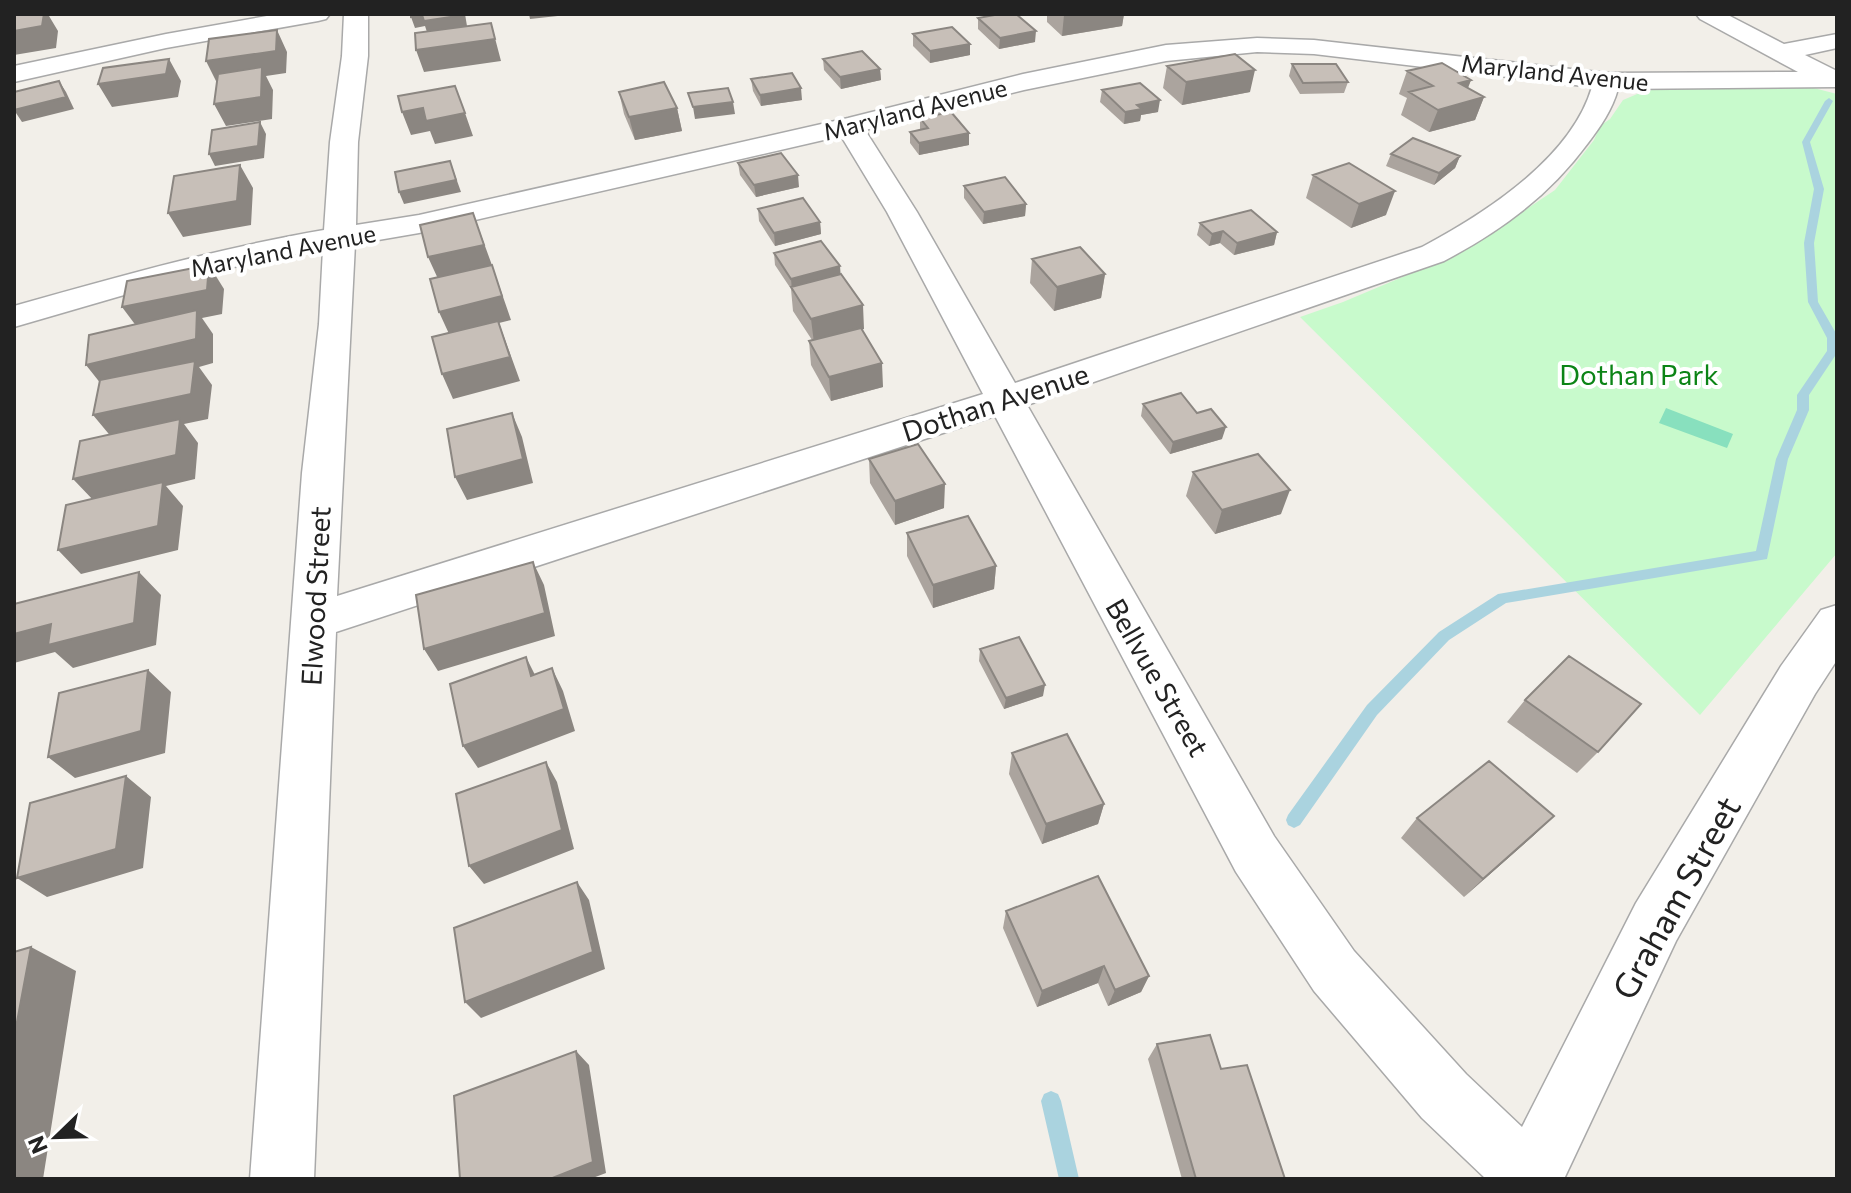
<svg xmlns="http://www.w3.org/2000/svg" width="1851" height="1193" font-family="Commissioner,sans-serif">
	<rect width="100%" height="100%" fill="#f2efe9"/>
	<path fill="#c8facc" d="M1806 86 1837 94V553L1700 715 1300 317 1343 302 1431 265 1503 225 1555 190 1594 140 1600 126 1610 119 1623 100 1642 92 1665 87Z"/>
	<path fill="#88e0be" d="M1666 408 1733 434 1727 448 1659 423Z"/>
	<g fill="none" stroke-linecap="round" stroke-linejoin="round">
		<path fill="#aad3df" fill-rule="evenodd" d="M1829 98 1833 101 1810 142 1824 189 1814 243 1818 302 1837 335V353L1809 395V410L1788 459 1767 559 1506 603 1449 640 1377 715 1300 825 1294 828 1288 825 1286 820 1288 815 1367 705 1439 632 1498 594 1756 551 1776 459 1797 410V395L1827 351V338L1808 302 1804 243 1814 189 1802 142 1825 101Z
			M1051 1091 1058 1094 1061 1101 1079 1179H1059L1041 1101 1044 1094Z"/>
		<defs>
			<path id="minor" d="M278 14H330L326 19 318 21 166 48 14 82V66L166 34Z
				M344 14H368V56L358 142 356 225 419 215 848 118 1023 74 1166 45 1257 38 1314 40 1607 73 1798 72 1700 19 1696 14H1726L1784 44 1837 34V48L1805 55 1837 71V87L1618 89C1612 110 1601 126 1588 143 1549 196 1502 230 1444 261L1027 405 1274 836 1354 951 1466 1074 1522 1127 1636 903 1781 666 1821 610 1837 605V660L1815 694 1676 941 1564 1179H1486L1422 1118 1314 991 1236 872 995 416 336 632 314 1179H250L302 473 319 324 323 249 263 260 155 286 14 327V306C117 277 219 248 324 230L330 142 342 56ZM1257 52 1314 54 1592 87C1571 159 1484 214 1422 247L1015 383 917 212 865 130 1024 90 1166 61ZM841 136 887 212 983 394 337 596 355 244 419 233Z"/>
		</defs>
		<use href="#minor" stroke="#a9a9a9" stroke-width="3"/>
		<use href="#minor" fill="#fff" fill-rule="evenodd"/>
	</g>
	<path fill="#aba49e" d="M1047 14H1124L1122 26 1062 36 1047 22Z
		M978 18 1035 42 999 49 978 29Z
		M913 34 970 55 930 63 913 46Z
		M823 59 880 69 881 80 841 89 824 70Z
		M1292 64 1348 82 1344 93 1300 94 1289 76Z
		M1167 66 1250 92 1182 105 1163 88Z
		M1407 71 1471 80 1468 88 1484 97 1475 120 1429 132 1401 115 1407 98 1399 94Z
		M751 79 802 100 761 106 753 91Z
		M1102 90 1158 112 1141 115 1140 121 1124 124 1100 102Z
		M619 92 677 108 682 131 635 140 624 114Z
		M920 118 969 145 919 155 910 143V132L920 130Z
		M1391 154 1460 156 1455 168 1434 185 1386 166Z
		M738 163 799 187 756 197 740 175Z
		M1313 175 1386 215 1351 228 1306 198Z
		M964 186 1026 204 1025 216 983 224 964 198Z
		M758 209 820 222 821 234 775 246 759 221Z
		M1200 223 1277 232 1274 245 1234 255 1220 243 1209 246 1197 235Z
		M774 253 840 266V274L864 329H862L883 387 831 401 811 365 809 341 812 340 793 311 791 289 775 265Z
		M1032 259 1105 274 1101 298 1054 311 1030 283Z
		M1143 404 1197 413 1222 439 1170 454 1141 416Z
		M869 459 944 508 895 525 870 483Z
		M1193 472 1281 514 1215 534 1186 496Z
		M907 533 996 566 994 589 933 608 907 556Z
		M980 649 1043 696 1004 709 979 661Z
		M1525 700 1598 752 1577 773 1507 722Z
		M1012 753 1104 804 1098 824 1042 844 1009 774Z
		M1554 816 1533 836 1464 897 1401 838 1417 818Z
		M1006 911 1149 976 1141 992 1108 1006 1098 983 1037 1007 1003 928Z
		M1157 1044 1221 1069 1285 1179H1182L1148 1059Z"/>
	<path fill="#8b8681" d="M36 14H50L49 16 58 31 56 48 14 55V31Z
		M465 14 467 26 427 32 425 26 415 28 411 17 422 15Z
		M529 14H567V15L530 19Z
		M1068 14H1124L1122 26 1062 36 1064 15Z
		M491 23 501 61 424 72 416 50Z
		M277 30 287 52 286 73 266 76 273 90 272 119 226 126 214 104 217 83 206 61Z
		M1036 31 1035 42 999 49 1000 38Z
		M970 44V55L930 63V51Z
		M169 59 181 81 178 97 112 107 98 84Z
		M880 69 881 80 841 89 840 77Z
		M1255 70 1250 92 1182 105 1186 82Z
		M1471 80 1462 102 1459 83Z
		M59 81 66 92 74 109 22 122 14 110Z
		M801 88 802 100 761 106 760 95Z
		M1484 97 1475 120 1429 132 1438 110Z
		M1160 100 1158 112 1141 115 1140 121 1124 124 1125 112 1137 105Z
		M733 102 735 114 695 119 693 107Z
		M423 108 465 113 473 136 435 144 430 131 411 135 402 112Z
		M677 108 682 131 635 140 629 117Z
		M260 122 266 134 264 158 215 166 209 154Z
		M969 133V145L919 155V143Z
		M1460 156 1455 168 1434 185 1439 173Z
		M450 161 461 192 404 204 399 192Z
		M240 165 253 188 251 225 183 237 168 213Z
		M798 175 799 187 756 197 754 185Z
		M1395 191 1386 215 1351 228 1359 204Z
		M1026 204 1025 216 983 224 984 212Z
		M473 213 493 268 439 281 428 257Z
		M820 222 821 234 775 246 774 233Z
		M1223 231 1220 243 1209 246 1212 234Z
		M1277 232 1274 245 1234 255 1237 243Z
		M209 265 224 289 222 314 202 318 213 334V363L199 367 212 385 208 419 184 424 198 443 195 479 166 486 183 506 178 550 81 574 58 550 95 502 73 479 113 439 93 415 105 389 86 365 140 331 122 307Z
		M492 265 511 320 499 323 520 381 453 399 442 374 450 336 439 312Z
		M840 266 841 279 792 291 791 279Z
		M1105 274 1101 298 1054 311 1057 287Z
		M863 305 864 329 814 343 811 319Z
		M882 363 883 387 831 401 829 377Z
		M512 413 522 437 533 483 467 500 455 477Z
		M1226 427 1222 439 1170 454 1173 442Z
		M945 484 944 508 895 525V501Z
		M1290 490 1281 514 1215 534 1222 510Z
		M533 562 544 585 555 636 438 671 424 649Z
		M996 566 994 589 933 608V585Z
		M139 572 161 595 156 645 73 668 55 652 14 663V634Z
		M526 657 537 679 531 676Z
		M552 668 563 691 575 731 478 768 463 746Z
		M148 670 171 692 165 753 75 778 48 757Z
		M1045 685 1043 696 1004 709 1006 698Z
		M546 762 557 782 574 849 484 884 469 866Z
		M126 776 151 797 143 868 47 897 17 878Z
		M1104 804 1098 824 1042 844 1046 824Z
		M1554 816 1533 836 1464 897 1483 879Z
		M577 882 589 900 605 969 481 1018 465 1002Z
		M31 947 76 971 43 1179H14V1038Z
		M1104 966 1098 983 1037 1007 1042 991Z
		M1149 976 1141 992 1108 1006 1115 990Z
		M576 1051 589 1065 606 1173 590 1179H550Z"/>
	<path fill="#c7bfb8" stroke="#8b8681" stroke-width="2" d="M18 14H44L42 26 14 31V15Z
		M411 14H464V15L424 21 422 15 411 17Z
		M1000 14H1016L1036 31 1000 38 978 18Z
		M491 23 495 39 416 50 415 33Z
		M952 27 970 44 930 51 913 34Z
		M277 30 276 51 206 61 209 39Z
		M862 51 880 69 840 77 823 59Z
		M1235 54 1255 70 1186 82 1167 66Z
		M169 59 166 74 98 84 103 68Z
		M1442 63 1471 80 1459 83 1484 97 1438 110 1409 92 1433 86 1407 71Z
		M1292 64H1336L1348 82 1303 83Z
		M262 67 261 97 214 104 218 74Z
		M792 73 801 88 760 95 751 79Z
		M59 81 66 97 14 110V92Z
		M664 82 677 108 629 117 619 92Z
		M1140 83 1160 100 1137 105 1142 109 1125 112 1102 90Z
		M455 86 465 113 426 121 423 108 402 112 398 96Z
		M728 88 733 102 693 107 688 93Z
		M951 112 969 133 919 143 910 132 928 128 920 118Z
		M260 122 258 146 209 154 212 130Z
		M1413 138 1460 156 1439 173 1391 154Z
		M781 153 798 175 754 185 738 163Z
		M450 161 456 180 399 192 395 172Z
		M1349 163 1395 191 1359 204 1313 175Z
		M240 165 237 201 168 213 174 176Z
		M1005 177 1026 204 984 212 964 186Z
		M803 198 820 222 774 233 758 209Z
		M1251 210 1277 232 1237 243 1223 231 1212 234 1200 223Z
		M473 213 484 245 428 257 420 225Z
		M821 241 840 266 791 279 774 253Z
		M1080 247 1105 274 1057 287 1032 259Z
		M209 265 207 290 122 307 127 281Z
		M492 265 502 296 439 312 430 279Z
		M841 274 863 305 811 319 791 287Z
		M197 310 196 339 86 365 89 335Z
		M498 321 510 357 442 374 432 337Z
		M861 328 882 363 829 377 809 341Z
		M195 361 191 394 93 415 100 380Z
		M1181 393 1197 413 1211 409 1226 427 1173 442 1143 404Z
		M512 413 523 459 455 477 447 429Z
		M180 419 176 455 73 479 80 441Z
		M918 444 945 484 895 501 869 459Z
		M1258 454 1290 490 1222 510 1193 472Z
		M163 482 158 526 58 550 66 505Z
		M968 516 996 566 933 585 907 533Z
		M533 562 545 613 424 649 416 595Z
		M139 572 134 623 48 645 51 624 14 634V604Z
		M1019 637 1045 685 1006 698 980 649Z
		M1569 656 1641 704 1598 752 1525 700Z
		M526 657 531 676 552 668 564 709 463 746 450 684Z
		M148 670 141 731 48 757 59 693Z
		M1067 734 1104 804 1046 824 1012 753Z
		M1489 761 1554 816 1483 879 1417 818Z
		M546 762 562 830 469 866 456 794Z
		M126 776 116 849 17 878 30 803Z
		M1098 876 1149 976 1115 990 1104 966 1042 991 1006 911Z
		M577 882 593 952 465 1002 454 928Z
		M31 947 14 1038V952Z
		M1210 1035 1221 1069 1247 1065 1285 1179H1196L1157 1044Z
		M576 1051 593 1162 550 1179H460L454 1096Z"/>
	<g text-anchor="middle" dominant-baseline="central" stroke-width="8" stroke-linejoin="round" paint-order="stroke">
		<g font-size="24" fill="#222" stroke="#fff">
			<text transform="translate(1555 72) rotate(6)">Maryland Avenue</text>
			<text transform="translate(915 109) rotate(-14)">Maryland Avenue</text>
			<text transform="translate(283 250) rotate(-11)">Maryland Avenue</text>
		</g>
		<g font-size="28" fill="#0c8416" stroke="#fff">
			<text x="1639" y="374">Dothan Park</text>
		</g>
		<g font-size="28" fill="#222" stroke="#fff">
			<text transform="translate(995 402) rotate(-18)">Dothan Avenue</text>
			<text transform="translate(315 596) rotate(-87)">Elwood Street</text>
			<text transform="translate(1158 677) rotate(60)">Bellvue Street</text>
		</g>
		<g font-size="34" fill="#222" stroke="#fff">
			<text transform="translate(1675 897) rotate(-61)">Graham Street</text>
		</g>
	</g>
	<rect width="1851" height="1193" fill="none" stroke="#222222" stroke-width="32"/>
	<g transform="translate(56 1137) rotate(247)" stroke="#ffffff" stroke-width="6" paint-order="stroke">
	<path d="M0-6L14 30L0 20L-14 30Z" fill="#222222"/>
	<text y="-12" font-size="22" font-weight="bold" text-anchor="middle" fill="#222222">N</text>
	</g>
</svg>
